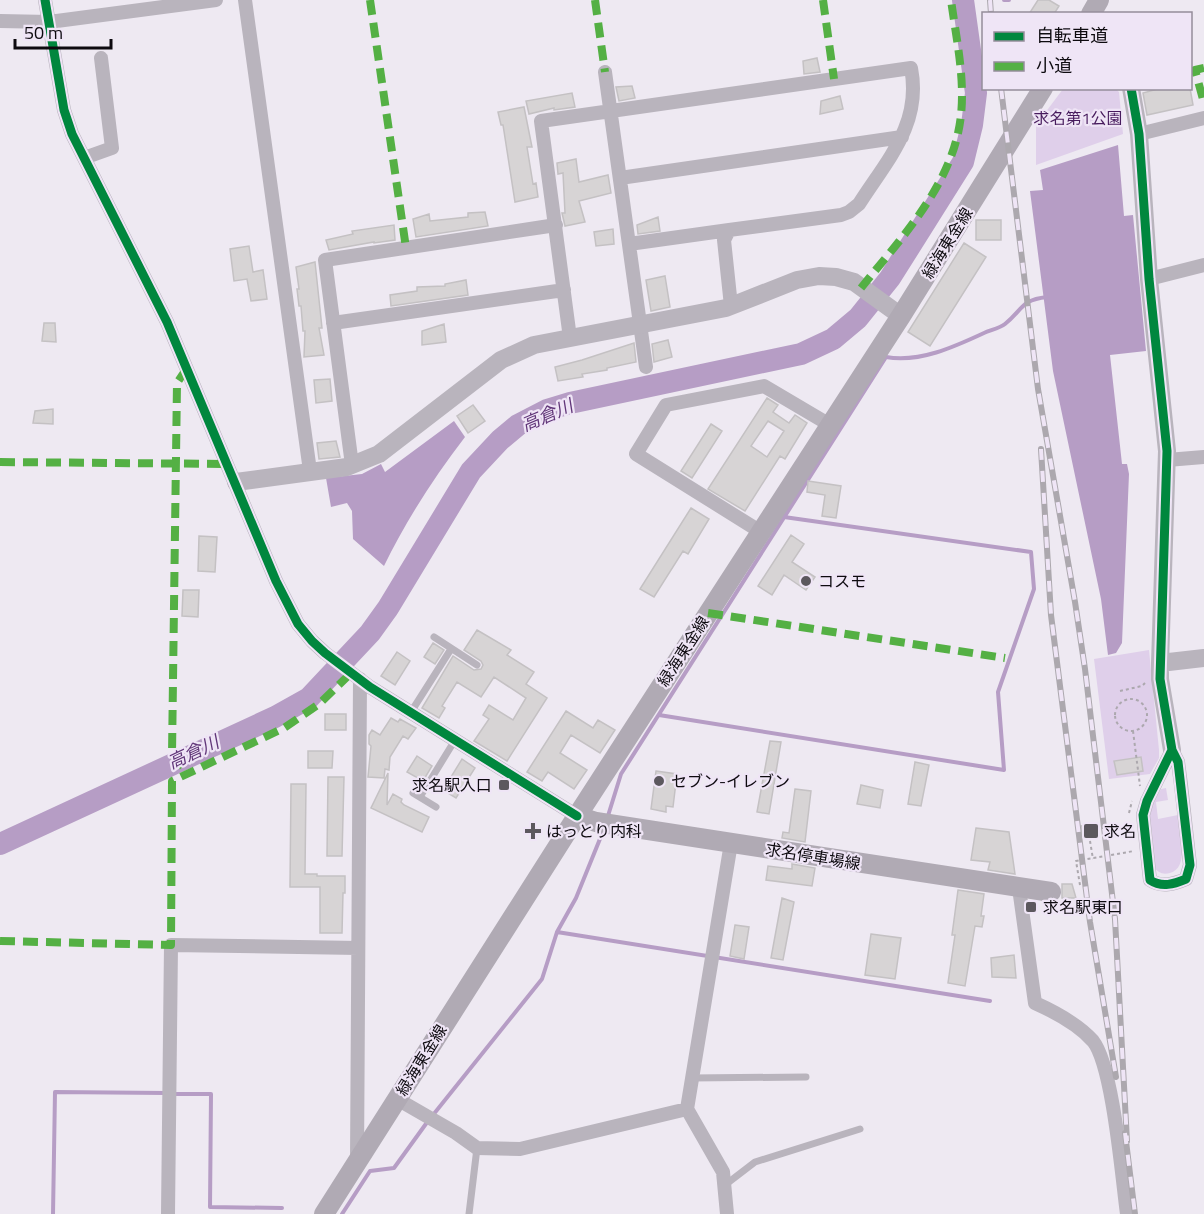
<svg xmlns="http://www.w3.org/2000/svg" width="1204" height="1214" font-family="'Titillium Web','Noto Sans JP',sans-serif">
	<rect width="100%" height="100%" fill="#eee9f2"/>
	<path fill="#dfcfea" d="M1063 89H1116L1119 92 1123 134 1036 165V125Z
		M1149 650 1159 750V758L1150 774 1109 779 1094 659Z
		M1166 788 1168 800 1156 802 1158 819 1178 815C1180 830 1190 868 1170 873 1162 875 1158 872 1153 867L1149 811 1161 789Z"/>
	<path fill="#b69dc5" d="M1118 145 1124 216 1133 215 1146 351 1110 355 1122 464H1127L1129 474 1122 643 1116 653 1108 655 1101 599 1053 371 1030 191 1043 190 1040 170Z
		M454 421 465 437C434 477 406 521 384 566L353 539 352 511 347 503 331 507 326 478 362 474 381 464 385 472Z"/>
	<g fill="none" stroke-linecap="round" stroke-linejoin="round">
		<path stroke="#b69dc5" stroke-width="4" d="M1004 0H1009
			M659 715 1004 770 998 692 1034 589 1031 552 784 517
			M607 819 621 774 886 357C919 363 954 347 984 333 991 330 1000 328 1005 324 1023 310 1020 300 1047 297
			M604 829 576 898 557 932 990 1001
			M173 1094H211L210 1207 282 1208
			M433 1115 542 979 557 932
			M53 1214 55 1092 166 1093
			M342 1214 370 1171 394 1168 428 1121"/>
		<path stroke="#b69dc5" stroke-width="22" d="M0 844 275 717 309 698 370 633 388 608 471 471 500 440 518 425 547 410 570 403 801 354 833 339 858 318 890 278 963 162 972 125 976 93 963 0"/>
	</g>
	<path fill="#d7d4d5" stroke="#c4c1c3" stroke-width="1.5" fill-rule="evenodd" d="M1038 0H1049L1059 6 1054 14H1029Z
		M817 58 820 72 804 74 803 61Z
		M632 86 635 98 619 101 616 87Z
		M1161 88H1190L1193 105 1147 115 1143 93Z
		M572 93 575 107 554 110V108L529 114 526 101Z
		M840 96 843 109 820 114 821 101Z
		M524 107 532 147H527L533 184 536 183 538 197 515 202 503 125H501L498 112Z
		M576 159 579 182 608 175 611 193 579 201 585 222 565 226 562 213H565L563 173 558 174 557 163Z
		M485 212 488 226 416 237 413 219 429 214 430 221 468 217V213Z
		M658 217 660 231 638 234 637 225Z
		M976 220H1001V240H976Z
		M394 225 395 240 374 243V242L329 250 326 240 353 234 352 231Z
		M613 229 614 244 596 246 594 232Z
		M964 243 986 257 930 346 908 332Z
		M249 246 253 272 263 270 267 299 251 301 247 279 234 281 230 249Z
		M315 262 322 328H319L324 355 304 357 305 331H303L301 306H299L297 289H299L296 267Z
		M665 276 670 307 651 311 646 280Z
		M466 280 468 295 391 306 390 295 417 291V287L445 286V284Z
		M44 323H55L56 342 42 341Z
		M444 324 446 342 422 345V331Z
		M668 340 672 357 654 362 652 344Z
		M634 343 636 362 607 368V370L582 374 583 377 558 381 555 367 582 360Z
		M330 379 332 401 316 403 314 380Z
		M767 398 778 405 773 412 789 423 795 415 807 423 785 459 780 456 745 511 708 489ZM768 421 784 431 767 457 751 446Z
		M473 405 485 421 468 433 457 416Z
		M53 409V424L33 423 35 411Z
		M711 424 722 431 692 478 681 471Z
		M336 441 340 457 319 459 317 443Z
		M808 481 841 486 836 518 822 516 825 495 807 492Z
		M691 508 709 519 688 554 683 551 654 597 640 589Z
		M791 535 804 544 792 562 815 577 806 590 784 575 772 595 758 586Z
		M199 536 217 537 215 572 198 571Z
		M183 590H199L198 617 182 616Z
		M477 630 511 650 507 655 534 672 526 684 547 698 507 761 474 741 489 719 483 715 489 705 513 720 526 698 494 677 481 697 457 682 442 706 445 708 439 718 422 708 453 656 474 670 481 669 483 665 481 661 464 650Z
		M433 643 444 650 435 664 424 657Z
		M397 652 410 661 395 685 381 676Z
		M566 711 593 728 598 720 615 730 600 753 571 735 560 753 587 770 574 789 548 772 542 781 527 772Z
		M325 714H346V730H325Z
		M391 718 398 722 400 719 416 728 408 739 403 736 390 757 389 770 385 769 384 778 368 777 371 746 369 744V735L372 730 380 735Z
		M770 741 781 742 769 814 757 812Z
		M308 751H333L332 768H308Z
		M417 756 432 766 423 781 407 772Z
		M1141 757 1143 771 1117 775 1114 761Z
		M462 759 475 768 456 798 443 790Z
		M915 762 929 765 921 806 908 804Z
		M656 771 677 774 673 807 666 806V812L651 809Z
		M388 773 387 805 393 794 402 799 401 802 404 805 429 817 422 832 371 808Z
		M328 777H344L342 856H327Z
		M291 784H306L305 874H317V876H345V893H343L342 933H320V887H290Z
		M861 785 883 790 880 808 857 804Z
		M795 789 811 791 805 842 782 838 783 832 789 833Z
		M1092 825 1093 835 1081 836V826Z
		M976 828 1009 832 1015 874 988 870 990 862 971 860Z
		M792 864 815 868 812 886 766 880 768 866 792 869Z
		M1062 884H1072L1076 898H1062Z
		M958 890 984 894 981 916H984L982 927 975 926 965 986 948 983 955 935H952Z
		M782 898 794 902 783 960 771 958Z
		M735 925 749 927 744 959 730 956Z
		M871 934 901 938 895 979 865 975Z
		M1014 955 1016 978 992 977 991 958Z"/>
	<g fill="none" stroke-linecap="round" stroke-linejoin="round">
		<path stroke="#aca8ae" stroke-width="2" stroke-dasharray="3 3" stroke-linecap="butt" d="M1120 691 1142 686 1145 683
			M1115 715a16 16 0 1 1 32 0a16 16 0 1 1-32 0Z
			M1133 731 1140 786
			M1129 813 1132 801
			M1090 841 1093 859
			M1080 885 1076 861 1134 851"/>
		<path stroke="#b9b4bd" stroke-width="7" d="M434 637 477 665
			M411 712 451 649
			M413 793 436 807
			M420 797 455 740
			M691 1078 806 1077
			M725 1185 755 1162 860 1129
			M469 1214 477 1148"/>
		<path stroke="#b9b4bd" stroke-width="14" d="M45 0 64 110 72 134 167 322 276 581 298 624 312 641 325 653 370 687 577 816
			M245 0 310 471
			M0 21 49 22 216 0
			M605 72 646 367
			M1139 134 1204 118
			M84 158 112 148 101 58
			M620 178 902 137
			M629 244 729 230
			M1149 279 1204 265
			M333 323 564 290
			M570 338 541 121 911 68C922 124 887 160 859 204L849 212 841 215 729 230 724 240 731 306
			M1167 460 1204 457
			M352 465 325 260 556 225
			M761 532 636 454 666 405 764 386 830 425
			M1172 750 1178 762 1181 785 1190 865 1186 879C1174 884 1162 888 1150 880L1143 815 1147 801Z
			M1019 888 1035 1003C1055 1012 1078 1024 1093 1041 1113 1066 1122 1178 1127 1214
			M397 1099 456 1133 477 1148 520 1149 687 1109
			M357 1161 360 679
			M168 1214 171 945 358 948
			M727 1214 723 1172 687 1109 731 843"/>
		<path stroke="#b9b4bd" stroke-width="18" d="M1131 88 1139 134 1149 279 1167 451 1160 663V679L1172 750
			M236 482 347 467 379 454 501 360 534 345 726 308 797 280 819 276 836 277 854 282 901 316
			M1160 663 1204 658"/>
		<path stroke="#b0aab4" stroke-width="20" d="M1091 14 1099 0
			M577 816 596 822 1051 892
			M324 1214 577 816 901 316 1043 88"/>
		<defs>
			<path id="rail" d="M990 0 991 14
				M1001 88 1038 389 1075 602 1085 669 1115 919 1127 1141
				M1041 449 1051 615 1090 922 1116 1077
				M1125 1133 1135 1214"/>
		</defs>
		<use href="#rail" stroke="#aca8ae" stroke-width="6"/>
		<use href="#rail" stroke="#efe5f6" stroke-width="4" stroke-dasharray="11" stroke-linecap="butt"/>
		<path stroke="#54b044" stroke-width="8" stroke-dasharray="15 8" stroke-linecap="butt" d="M370 0 406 248
			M595 0 605 72
			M823 0 834 79
			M1204 68 1195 70 1204 103
			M861 288C902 237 954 183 961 115 965 77 956 37 951 0
			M187 368 177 383 172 754 189 774
			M0 462 228 464
			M708 613 1005 658
			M0 941 171 945 172 781 284 728 319 704 351 673"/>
		<defs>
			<path id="cycleway" d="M45 0 64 110 72 134 167 322 276 581 298 624 312 641 325 653 370 687 577 816
				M1131 88 1139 134 1149 279 1167 451 1160 679 1172 750 1178 762 1190 865 1186 879C1174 884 1162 888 1150 880L1143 815 1147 801 1172 750"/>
		</defs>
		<use href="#cycleway" stroke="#efe5f6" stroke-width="13"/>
		<use href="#cycleway" stroke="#00873e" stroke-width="9"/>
	</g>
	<g fill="#5c585e" stroke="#efe5f6" stroke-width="2">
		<circle cx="806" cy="581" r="6"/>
		<circle cx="659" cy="781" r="6"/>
		<rect x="498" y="779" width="12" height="12" rx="3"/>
		<path d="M530 822h6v6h6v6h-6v6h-6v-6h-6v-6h6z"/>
		<rect x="1083" y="823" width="16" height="16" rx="3"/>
		<rect x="1025" y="901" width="12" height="12" rx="3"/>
	</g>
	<g text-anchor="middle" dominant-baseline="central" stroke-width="4.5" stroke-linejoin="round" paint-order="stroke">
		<g font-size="16" fill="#471b5d" stroke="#efe5f6">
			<text x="1078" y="118">求名第1公園</text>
		</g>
		<g font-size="16" fill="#0d0a0f" stroke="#efe5f6">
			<text transform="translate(947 243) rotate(-58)">緑海東金線</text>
			<text transform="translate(683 651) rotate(-57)">緑海東金線</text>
			<text transform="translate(813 856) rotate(9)">求名停車場線</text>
			<text transform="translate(421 1060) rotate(-58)">緑海東金線</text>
		</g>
		<g font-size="16" fill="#0d0a0f" stroke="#efe5f6" text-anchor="start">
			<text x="818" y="581">コスモ</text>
			<text x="671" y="781">セブン-イレブン</text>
			<text x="492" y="785" text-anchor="end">求名駅入口</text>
			<text x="546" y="831">はっとり内科</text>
			<text x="1104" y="831">求名</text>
			<text x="1043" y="907">求名駅東口</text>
		</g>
		<g font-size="18" font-style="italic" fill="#613679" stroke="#efe5f6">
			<text transform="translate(547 415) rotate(-23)">高倉川</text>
			<text transform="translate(193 752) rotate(-25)">高倉川</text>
		</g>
	</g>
	<rect x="982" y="12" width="210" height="78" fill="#efe5f6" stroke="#958d9a" stroke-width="1.5"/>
	<rect x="994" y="32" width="30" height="9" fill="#00873e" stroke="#958d9a" stroke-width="1.5"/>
	<text x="1036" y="42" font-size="18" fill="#0d0a0f">自転車道</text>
	<rect x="994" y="62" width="30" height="9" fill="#54b044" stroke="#958d9a" stroke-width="1.5"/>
	<text x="1036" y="72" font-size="18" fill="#0d0a0f">小道</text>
	<path d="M15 39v9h96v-9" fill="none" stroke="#0d0a0f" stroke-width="3"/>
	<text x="24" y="39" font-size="18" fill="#0d0a0f" stroke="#efe5f6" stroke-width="4.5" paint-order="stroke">50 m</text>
</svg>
